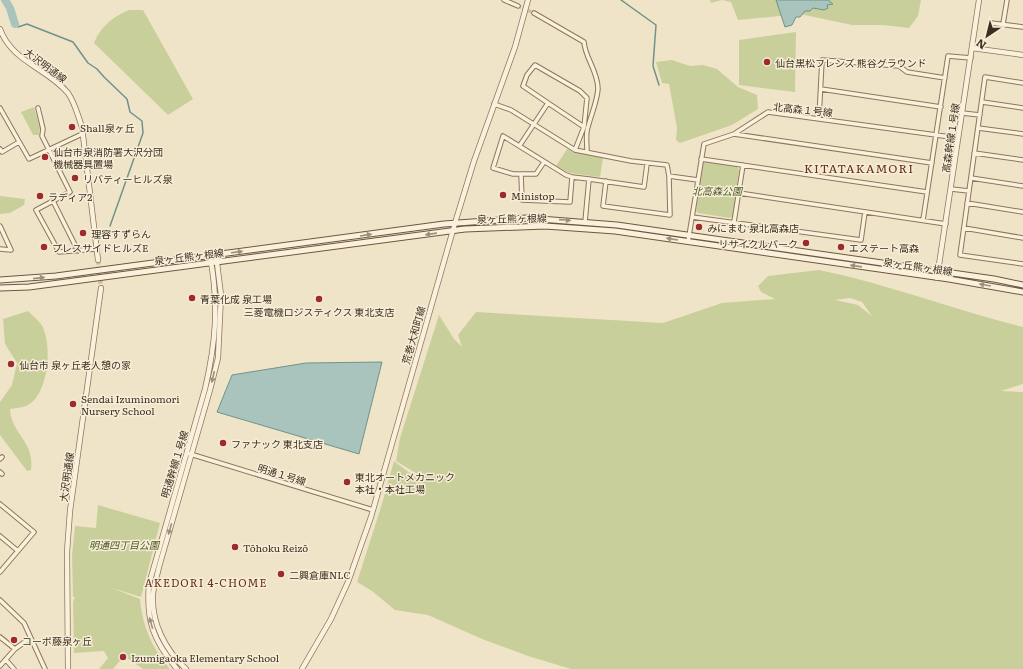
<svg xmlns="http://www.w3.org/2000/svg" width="1023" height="669" font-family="Literata,'Noto Sans JP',serif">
	<rect width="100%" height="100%" fill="#f0e4c8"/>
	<path fill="#c9cf9b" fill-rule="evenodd" d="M710 0H921L918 16 909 28 883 25H852L800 14 738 20 731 2 722 0 711 3Z
		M129 10H143L193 99 168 115 94 43C100 27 114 16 129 10Z
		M796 32 795 92 739 85V40Z
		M672 60 690 66 703 65 717 69 738 87 757 95 758 109 732 125 680 143 676 140 677 128 669 84 662 83 656 62Z
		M34 107 40 128 39 135H33L21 112Z
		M567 149 573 152 603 158 600 177 569 173 556 166Z
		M705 161 736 165 739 170 733 216 730 218 698 213 696 211 702 163Z
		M0 196 25 199 24 205 10 213 0 214Z
		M819 270C888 284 954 310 1023 327V384L1001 391 1023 392V669H571L528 656 482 639 428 615 395 610 372 591 357 582 381 507 394 461 419 480 424 478 396 461 400 438 439 315 454 339 462 347 458 335 476 312 663 323 722 303 775 299 761 292 758 286 768 276ZM850 298 862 302 872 316 858 305 835 300Z
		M28 311C32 315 38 320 41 324 53 343 49 393 28 405 23 408 15 408 10 409 11 434 35 441 31 470L27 471 0 435V402L12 385 17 363 5 344 3 319Z
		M98 505 160 523 141 597 112 588 140 599C142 625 152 649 170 669H143L124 656 113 669H99L108 658 104 651 74 653 73 602 75 597H73L72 555 75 526 96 528Z"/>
	<path fill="#a9c4bc" stroke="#6f938a" d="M776 0H828L833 4 827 5 828 8 824 10 813 8 810 11H805L800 17H796L792 25 785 27Z
		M382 362 359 454 217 412 232 375 306 363Z"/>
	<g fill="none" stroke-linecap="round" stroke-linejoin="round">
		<path stroke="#6f938a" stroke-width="1.5" d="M621 0 656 25 653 66 659 85
			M15 24 18 27 27 24 73 42 88 63 97 69 104 77 127 99 130 112 142 121 143 133 110 226"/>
		<path stroke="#a9c4bc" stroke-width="8" d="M5 0 10 8 15 24"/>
		<path stroke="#ccc0a6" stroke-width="3.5" stroke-dasharray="3.5 2" stroke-linecap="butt" d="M518 6 534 13"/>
		<path stroke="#ccc0a6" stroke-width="4.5" stroke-dasharray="4.5 2" stroke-linecap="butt" d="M98 260 101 288"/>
		<defs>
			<path id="minor" d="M504 0 518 6
				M534 13 584 42C585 58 598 71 598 89 597 103 590 117 587 131 586 137 587 145 587 152
				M991 23 1023 27
				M1003 24 1007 0
				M1023 83 985 77 960 255 1023 264
				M821 89 941 107
				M982 102 1023 108
				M548 103 584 127
				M494 104 511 110 575 150
				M0 108 29 159 82 134
				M38 108 43 129 42 136 70 192 36 210 59 252 96 249
				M962 113 980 115
				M819 118 822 60 899 66 907 72 945 78
				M978 128 1023 134
				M734 134 932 163
				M520 145 548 103 523 86 527 75 535 65 580 91 587 98 584 127 575 150 631 161 667 165 669 176 698 180
				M0 149 2 152 19 142
				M974 153 1023 160
				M701 159 927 192
				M521 174 522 200 570 202 572 177 566 175 503 136 493 168 513 174H536L544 162
				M572 177 589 179
				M971 178 1023 186
				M606 181 603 206 670 215 669 176
				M951 189 969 191
				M739 193 946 224
				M53 201 78 251
				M967 203 1023 212
				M692 217 861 240 865 212
				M923 220 948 56 971 58
				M585 222 589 179 644 187 647 164
				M734 222 743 165
				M0 226 11 250 0 249
				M964 228 1023 238
				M688 242 704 144 734 134 768 112 958 138
				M187 453 373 510
				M0 459 2 457
				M0 472 2 474
				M0 504 34 532 0 572
				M0 536 18 551
				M0 600 24 623 45 669
				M0 637 15 649
				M6 660 14 669
				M0 666 15 649 30 638"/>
			<path id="tertiary" d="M0 29C12 62 47 68 68 93 75 103 78 116 82 127L98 260
				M972 48 1023 55
				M937 278 979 0
				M68 669 67 552 70 511 101 288
				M177 669C153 640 146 621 149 584L205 389C216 342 219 304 210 256
				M186 669C166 651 151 623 153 594 154 585 157 576 159 567L210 390 218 358 221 295 216 255
				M302 669 331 619 348 582 371 517 455 223 474 161 515 47 528 0"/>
			<path id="secondary" d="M0 280 56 276 444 224 527 218 617 225 994 279 1023 285
				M0 288 29 287 465 229 545 226 615 231 949 279 1023 292"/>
		</defs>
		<use href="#minor" stroke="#8d765c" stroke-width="5.5"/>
		<use href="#tertiary" stroke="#8d765c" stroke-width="6"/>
		<use href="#secondary" stroke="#6f573f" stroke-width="7"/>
		<use href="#minor" stroke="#faf1dc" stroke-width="3.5"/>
		<use href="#tertiary" stroke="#faf1dc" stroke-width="4.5"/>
		<use href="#secondary" stroke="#faf1dc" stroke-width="5"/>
	</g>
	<defs><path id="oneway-solid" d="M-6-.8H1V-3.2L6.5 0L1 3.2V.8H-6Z"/></defs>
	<g fill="#9c907e">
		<use href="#oneway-solid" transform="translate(565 220) rotate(4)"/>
		<use href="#oneway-solid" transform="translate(431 234) rotate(172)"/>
		<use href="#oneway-solid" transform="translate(366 235) rotate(-9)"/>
		<use href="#oneway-solid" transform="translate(672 239) rotate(-171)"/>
		<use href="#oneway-solid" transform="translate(237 252) rotate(-7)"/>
		<use href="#oneway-solid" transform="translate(856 266) rotate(-172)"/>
		<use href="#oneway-solid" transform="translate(39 278) rotate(-6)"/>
		<use href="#oneway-solid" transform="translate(985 285) rotate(-170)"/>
		<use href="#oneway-solid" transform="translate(213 377) rotate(103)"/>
		<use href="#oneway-solid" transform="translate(170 529) rotate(106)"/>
		<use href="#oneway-solid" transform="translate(151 623) rotate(-106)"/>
	</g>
	<g fill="#9e2a2b" stroke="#f7eed8" stroke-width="1.5">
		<circle cx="767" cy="62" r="4"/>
		<circle cx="72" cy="127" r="4"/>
		<circle cx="45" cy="157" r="4"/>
		<circle cx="75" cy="178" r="4"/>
		<circle cx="503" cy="195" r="4"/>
		<circle cx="40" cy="196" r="4"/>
		<circle cx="699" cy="227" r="4"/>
		<circle cx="83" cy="233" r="4"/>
		<circle cx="806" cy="243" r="4"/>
		<circle cx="44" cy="247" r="4"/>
		<circle cx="841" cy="247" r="4"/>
		<circle cx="192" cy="298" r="4"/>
		<circle cx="319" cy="299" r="4"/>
		<circle cx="11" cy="364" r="4"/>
		<circle cx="73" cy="404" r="4"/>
		<circle cx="223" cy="443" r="4"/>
		<circle cx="347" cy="482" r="4"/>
		<circle cx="235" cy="547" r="4"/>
		<circle cx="281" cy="574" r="4"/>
		<circle cx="14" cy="640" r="4"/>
		<circle cx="123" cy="657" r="4"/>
	</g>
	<g text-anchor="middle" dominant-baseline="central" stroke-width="3" stroke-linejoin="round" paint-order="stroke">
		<g font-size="10" fill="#3d2e20" stroke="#f7eed8" text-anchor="start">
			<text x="775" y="62">仙台黒松フレンズ 熊谷グラウンド</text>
			<text x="80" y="127">Shall泉ヶ丘</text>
			<text x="53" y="151">仙台市泉消防署大沢分団<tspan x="53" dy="12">機械器具置場</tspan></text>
			<text x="83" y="178">リバティーヒルズ泉</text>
			<text x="511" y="195">Ministop</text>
			<text x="48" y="196">ラディア2</text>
			<text x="707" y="227">みにまむ 泉北高森店</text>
			<text x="91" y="233">理容すずらん</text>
			<text x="798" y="243" text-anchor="end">リサイクルパーク</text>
			<text x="52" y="247">プレスサイドヒルズE</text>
			<text x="849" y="247">エステート高森</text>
			<text x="200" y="298">青葉化成 泉工場</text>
			<text x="319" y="311" text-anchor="middle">三菱電機ロジスティクス 東北支店</text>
			<text x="19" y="364">仙台市 泉ヶ丘老人憩の家</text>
			<text x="81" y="398">Sendai Izuminomori<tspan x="81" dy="12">Nursery School</tspan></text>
			<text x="231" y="443">ファナック 東北支店</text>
			<text x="355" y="476">東北オートメカニック<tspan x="355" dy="12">本社・本社工場</tspan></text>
			<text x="243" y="547">Tōhoku Reizō</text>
			<text x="289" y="574">二興倉庫NLC</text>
			<text x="22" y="640">コーポ藤泉ヶ丘</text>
			<text x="131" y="657">Izumigaoka Elementary School</text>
		</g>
		<g font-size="10" fill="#3d2e20" stroke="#f7eed8">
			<text transform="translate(46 65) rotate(37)">大沢明通線</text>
			<text transform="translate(803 109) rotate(6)">北高森１号線</text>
			<text transform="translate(950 138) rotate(-82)">高森幹線１号線</text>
			<text transform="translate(512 218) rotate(-1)">泉ヶ丘熊ヶ根線</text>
			<text transform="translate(189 256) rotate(-7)">泉ヶ丘熊ヶ根線</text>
			<text transform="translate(918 266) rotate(8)">泉ヶ丘熊ヶ根線</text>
			<text transform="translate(413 335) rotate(-74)">荒巻大和町線</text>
			<text transform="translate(174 464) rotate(-73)">明通幹線１号線</text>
			<text transform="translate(282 474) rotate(17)">明通１号線</text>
			<text transform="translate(66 477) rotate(-82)">大沢明通線</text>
		</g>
		<g font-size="10" font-style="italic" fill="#4d5a26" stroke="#f7eed8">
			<text x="717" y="190">北高森公園</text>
			<text x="124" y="544">明通四丁目公園</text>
		</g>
		<g font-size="11" letter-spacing="1" fill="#6b2e1e" stroke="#f7eed8">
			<text x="206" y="582">AKEDORI 4-CHOME</text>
		</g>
		<g font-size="12" letter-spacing="1" fill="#6b2e1e" stroke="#f7eed8">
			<text x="859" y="168">KITATAKAMORI</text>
		</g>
	</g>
	<g transform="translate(987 36) rotate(215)" stroke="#f7eed8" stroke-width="3" paint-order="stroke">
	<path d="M0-3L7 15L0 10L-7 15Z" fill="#3d2e20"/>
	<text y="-6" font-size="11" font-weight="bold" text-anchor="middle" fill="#3d2e20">N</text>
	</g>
</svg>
